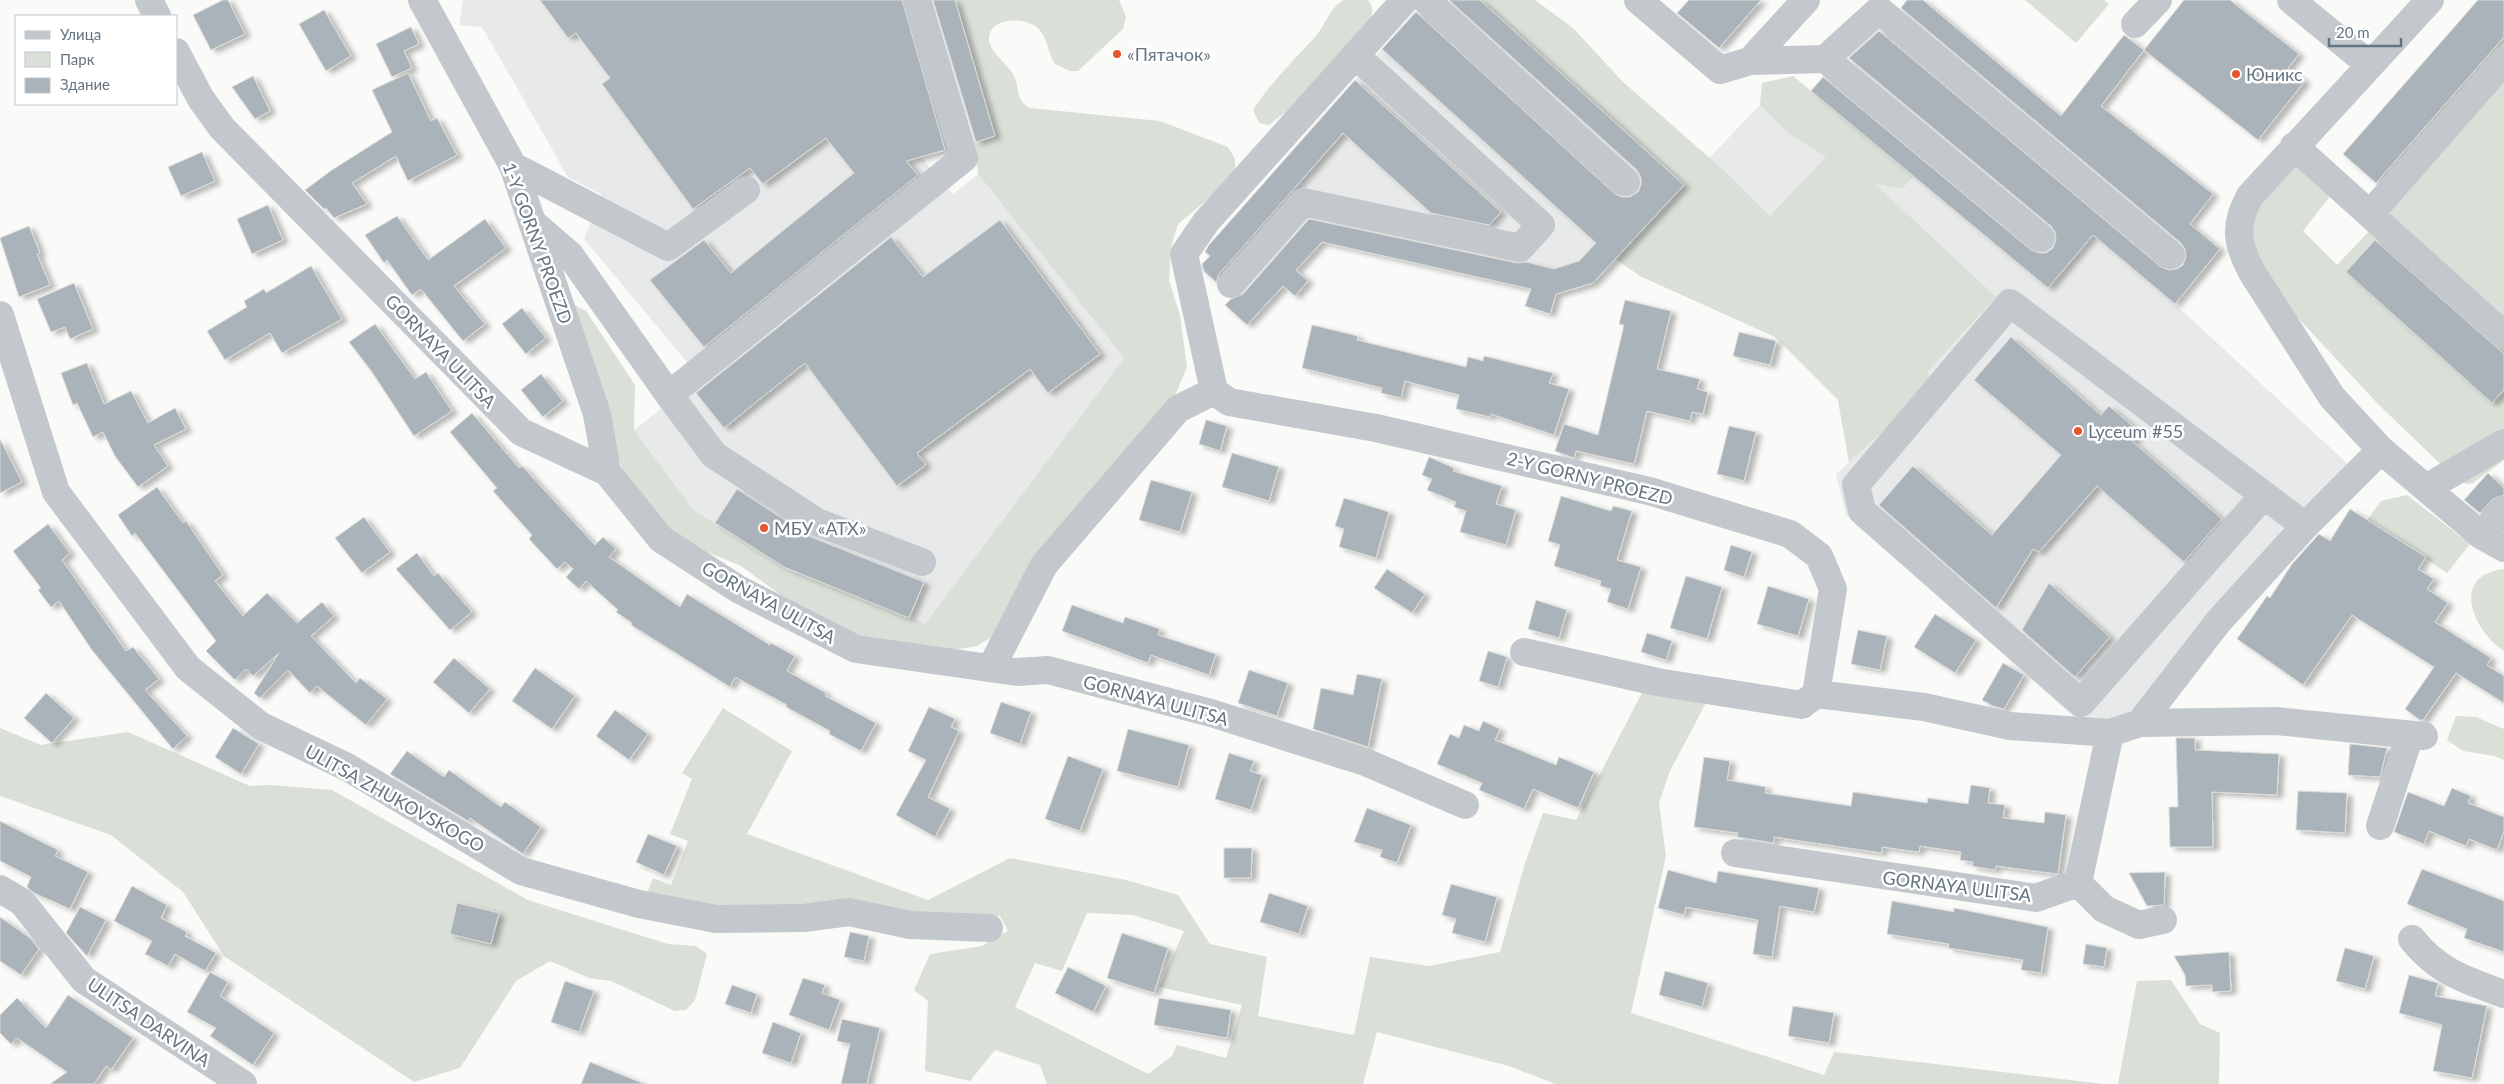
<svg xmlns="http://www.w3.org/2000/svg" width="2504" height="1084" font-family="Lato,sans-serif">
	<defs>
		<filter id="shadow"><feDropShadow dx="5.5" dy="3" stdDeviation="2.5" flood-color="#0004"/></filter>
	</defs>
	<rect width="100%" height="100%" fill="#fafaf8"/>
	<path fill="#e8e9e9" d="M463 0H953L957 5 995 136 922 157 929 167 922 181 692 368 584 239 602 195 568 177 482 27 459 25Z
		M1425 0H1480L1684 184 1760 105 1811 91 1829 70 1880 23 1886 26 1907 0H1923L2220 249 2175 304 2349 465 2293 517 2213 611 2137 712 2084 726 1846 515 1836 474 1849 462 1838 400 1775 336 1642 277 1615 259 1593 283 1555 295 1322 242 1296 270 1308 281 1295 296 1283 286 1247 325 1225 305 1233 297 1199 268 1209 256 1204 251Z
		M978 174 1124 358 925 625 788 570 694 510 634 430 945 185 953 194Z"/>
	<path fill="#dadfd7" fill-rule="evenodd" d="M953 0H1119L1126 17 1123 29 1078 71H1070L1055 64C1048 54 1048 39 1039 29 1028 17 990 16 989 38 988 51 1008 64 1014 76 1020 88 1015 101 1030 108L1160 121 1228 147 1235 159V169L1214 194 1178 224 1171 247 1169 281 1180 315 1187 367 1171 405 1000 632 977 646 947 651 861 636 804 612 741 566 684 543 627 484 573 320 575 305 586 311 635 385 634 430 694 510 788 570 925 624 1124 358 978 174 974 142 995 136 957 6Z
		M1344 0H1368C1376 9 1371 18 1367 28L1288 110 1269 125 1259 123 1253 110C1271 82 1294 60 1316 36 1326 24 1330 7 1344 0Z
		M1480 0H1535L1573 28 1622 81 1729 175 1770 216 1826 157 1787 132 1760 105 1762 83 1793 76 1913 176 1902 189 1874 183 1996 297 1927 372 1932 379 1922 396 1849 462 1838 400 1775 337 1642 277 1615 259 1684 184Z
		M2025 0H2104L2109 4 2076 43Z
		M2504 74V324L2380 216Z
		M2296 156 2335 190 2303 231 2337 265 2373 227 2504 344V460L2473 483 2467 484 2458 481 2378 404 2274 292 2254 258 2251 216Z
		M2407 495 2470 544 2447 573 2367 520 2381 501Z
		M2504 569V651C2472 630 2450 575 2504 569Z
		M1644 689 1706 703 1670 771 1659 803 1666 856 1631 1013 1824 1075 1834 1052 2104 1084H1555L1509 1066 1377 1032 1363 1084H1047L1040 1065 995 1050 970 1081 925 1071 928 1001 914 990 930 954 982 946 1008 931 1000 916 950 921 800 908 714 910 646 896 653 878 671 885 688 841 670 834 692 779 682 773 723 708 792 751 747 834 928 900 1010 858 1126 880 1178 895 1210 944 1267 957 1258 1016 1354 1035 1370 957 1429 966 1500 952 1525 863 1543 813 1576 820ZM1087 913 1133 915 1184 931 1159 987 1242 1005 1226 1058 1177 1045 1172 1056 1148 1074 1015 1007 1035 963 1062 971Z
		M2456 716 2476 717 2504 729V760L2494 756 2463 751 2447 740Z
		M0 728 41 745 128 732 250 786 270 785 332 790 528 900 668 944 696 946 707 954 695 1000 686 1010 675 1011 611 981 589 978 550 961 516 981 460 1068 414 1082 224 956 183 892 111 835 0 796Z
		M2171 980 2200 1024 2220 1033 2219 1084H2118L2137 981Z"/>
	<path fill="#aab3b9" stroke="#dcdcda" filter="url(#shadow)" d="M223 0H228L245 34 211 50 193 15Z
		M540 0H902L945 150 906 161 918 175 704 347 650 280 704 240 731 273 854 173 826 138 763 184 750 168 693 209 602 84 610 78 576 33 568 38Z
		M933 0H955L995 136 976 142Z
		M1449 0H1480L1684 185 1593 283 1556 294 1550 314 1525 306 1531 289 1322 242 1296 270 1308 281 1295 296 1283 286 1247 325 1225 305 1231 299 1243 294 1309 219 1517 263 1526 262 1554 269 1579 261 1596 243 1382 49 1416 12 1615 194 1622 197H1630L1638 192 1641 185V178L1637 170Z
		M1689 0H1761L1719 48 1677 13Z
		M1907 0H1923L2061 116 2124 35 2144 50 2101 106 2213 194 2190 224 2220 249 2175 304 2093 235 2048 288 1811 91 1823 77 2031 250 2039 253H2046L2053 248 2056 240 2055 232 2051 226 1849 58 1879 31 2161 267 2169 270 2177 269 2183 265 2186 257 2185 249 2181 243 1901 8Z
		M2184 0H2230L2299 54 2288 68 2305 81 2258 140 2144 50Z
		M2478 0H2504V37L2376 183 2343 154Z
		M324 10 351 56 326 71 299 24Z
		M411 27 419 44 404 51 412 68 392 77 376 44Z
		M408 73 431 121 437 118 457 155 408 181 396 156 352 183 367 204 334 218 326 208 324 209 305 190 332 170 392 132 372 90Z
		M253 76 270 111 255 119 232 87Z
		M1355 80 1501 212 1489 225 1431 213 1343 133 1219 274 1216 282 1204 271 1202 264 1210 256 1205 252 1209 245Z
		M202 152 215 181 181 196 168 167Z
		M268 205 283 240 252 254 237 219Z
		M397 216 428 260 485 219 506 248 454 286 485 324 463 341 421 289 412 295 387 260 384 263 365 235Z
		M1000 220 1100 354 1048 393 1030 369 917 453 926 465 897 486 805 363 724 428 696 393 891 237 923 277Z
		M29 226 40 253 37 254 50 285 19 297 0 238Z
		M2375 240 2504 354V390L2492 403 2346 272Z
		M311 266 342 319 282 353 270 333 225 360 207 331 247 307 244 301 264 289 266 293Z
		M74 283 93 329 70 339 65 327 51 332 37 299Z
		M1625 300 1671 311 1657 369 1700 379 1697 389 1708 392 1703 414 1692 412 1690 421 1647 411 1634 464 1576 451 1574 458 1555 451 1564 424 1598 435 1624 325 1619 324Z
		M522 308 546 338 526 354 502 324Z
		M375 324 415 379 426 372 452 411 414 436 372 372 349 342Z
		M1312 325 1358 336 1357 340 1466 367 1468 357 1483 361 1484 356 1553 373 1549 383 1569 389 1554 435 1491 414 1490 417 1456 409 1459 395 1405 381 1401 398 1381 393 1382 388 1302 368Z
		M1739 332 1776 341 1770 365 1733 356Z
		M2011 337 2101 415 2109 406 2140 432 2132 441 2222 519 2184 562 2097 486 2039 552 2033 549 1996 608 1879 505 1913 466 1992 535 2061 455 1974 380Z
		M87 363 104 404 131 391 148 423 175 408 186 429 154 445 168 466 138 487 115 456 103 432 93 437 77 403 73 405 61 373Z
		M541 374 563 401 543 417 521 390Z
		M472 413 519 468 522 466 595 545 603 537 616 549 609 557 680 607 687 594 770 645 771 643 795 656 787 671 826 693 825 696 876 723 861 751 829 734 830 731 786 707 787 705 735 677 730 687 631 625 632 623 616 612 618 610 586 581 579 589 566 577 573 569 565 562 557 569 529 539 532 535 493 491 497 488 450 432Z
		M1206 420 1227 426 1220 451 1199 444Z
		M1729 426 1756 432 1744 481 1717 474Z
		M0 439 22 482 0 493Z
		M1232 453 1279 467 1269 501 1222 487Z
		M1429 457 1454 468 1453 471 1502 486 1496 504 1516 510 1506 545 1460 532 1466 511 1454 507 1456 502 1427 490 1432 479 1422 475Z
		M2488 473 2504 488V495L2493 499 2480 513 2464 500Z
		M1151 480 1192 492 1180 532 1139 520Z
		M157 487 183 523 186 521 223 575 215 581 243 616 267 593 297 623 322 602 334 616 311 636 356 683 360 678 387 699 366 725 317 686 310 693 288 670 260 698 254 693 279 653 253 676 246 669 235 680 206 651 216 641 135 533 132 536 118 515Z
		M737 489 811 537 924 582 909 618 784 567 715 523Z
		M1561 496 1611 511 1613 506 1632 511 1617 560 1641 567 1628 609 1607 602 1611 589 1600 586 1601 581 1554 566 1560 545 1548 541Z
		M1344 498 1389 512 1376 558 1339 547 1344 529 1335 526Z
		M2350 509 2426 557 2418 569 2434 579 2427 589 2448 603 2435 622 2491 658 2487 665 2504 676V703L2456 673 2423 720H2420L2405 709 2434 667 2352 615 2303 685 2237 639 2267 596 2270 598 2292 564 2319 534 2330 541Z
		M364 517 390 552 362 573 335 538Z
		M48 524 70 553 62 560 126 651 133 647 159 679 145 690 187 736 173 749 92 650 59 601 51 607 38 590 41 588 13 551Z
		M1731 545 1752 552 1744 577 1724 570Z
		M417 553 434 576 438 573 472 612 450 630 396 569Z
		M1387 569 1425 594 1412 613 1374 588Z
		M1686 576 1722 587 1707 639 1670 628Z
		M2049 583 2110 637 2075 677 2022 630Z
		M1768 586 1809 599 1798 636 1757 624Z
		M1536 600 1567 610 1559 638 1528 629Z
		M1072 605 1123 623 1125 617 1160 629 1158 635 1216 654 1209 675 1151 655 1148 663 1062 631Z
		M1935 614 1976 640 1955 673 1914 647Z
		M1858 630 1887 636 1880 670 1851 664Z
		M1647 633 1672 641 1666 660 1641 652Z
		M1488 651 1507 657 1498 687 1479 681Z
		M454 658 490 689 469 713 433 682Z
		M2003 663 2024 675 2004 709 1993 706 1982 700Z
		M535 668 575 696 552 729 512 701Z
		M1249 670 1288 683 1277 716 1238 703Z
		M1357 674 1382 679 1368 747 1313 729 1321 688 1353 695Z
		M46 693 74 718 52 743 24 718Z
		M1001 702 1031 712 1020 744 990 733Z
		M929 707 955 719 951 727 959 731 928 797 950 809 935 837 896 815 926 760 908 751Z
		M615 710 648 734 629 760 596 736Z
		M1483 721 1500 729 1495 740 1556 765 1559 757 1594 772 1578 808 1533 789 1524 809 1479 790 1482 783 1437 764 1450 734 1459 738 1464 725 1479 731Z
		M233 728 259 744 241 774 215 757Z
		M1128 729 1189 745 1178 787 1117 771Z
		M2176 738H2195V750L2279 754 2277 795 2212 792 2213 847H2170L2169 807H2178Z
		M2350 744 2387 748 2380 777 2348 775Z
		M407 751 444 777 449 770 501 807 505 802 541 827 523 854 470 818 468 821 390 774Z
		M1229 753 1254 761 1250 771 1262 775 1251 810 1215 799Z
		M1068 756 1103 769 1080 831 1045 819Z
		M1704 757 1730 761 1727 780 1766 787 1765 793 1851 806 1853 792 1927 803 1928 798 1968 804 1971 785 1990 788 1988 803 2005 805 2003 818 2044 823 2045 812 2066 815 2058 874 1996 866 1995 870 1972 866 1973 862 1960 860 1961 852 1920 846 1919 852 1882 847V853L1774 837V843L1737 837 1738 833 1694 827Z
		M2452 788 2471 796 2468 803 2504 817V831L2497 850 2469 839 2466 846 2429 831 2424 844 2394 832 2408 792 2444 806Z
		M2298 791 2347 793 2345 833 2296 830Z
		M1367 808 1411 825 1397 863 1380 857 1382 850 1354 842Z
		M0 821 58 850 55 856 88 872 70 909 34 893 27 887 31 877 0 861Z
		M648 834 677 846 664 875 636 862Z
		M1224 848H1252L1251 878H1224Z
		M2422 869 2504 901V952L2464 938 2467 929 2407 904Z
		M1668 870 1716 883 1718 871 1819 888 1814 912 1780 906 1772 957 1753 954 1758 920 1686 907 1684 915 1658 908Z
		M2165 872 2164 905 2147 906 2129 873Z
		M1451 884 1497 897 1485 942 1452 933 1456 919 1442 915Z
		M132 886 167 905 161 918 187 932 185 936 216 953 205 971 175 954 168 966 145 954 152 941 114 921Z
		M1269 893 1308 906 1299 934 1260 922Z
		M1892 901 1954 912V908L2048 927 2041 973 2021 970 2023 960 1948 948 1949 944 1887 934Z
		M457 903 499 913 491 944 450 934Z
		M80 907 106 920 87 956 66 933Z
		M0 917 30 938 39 949 21 975 0 961Z
		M850 932 869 936 864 961 844 957Z
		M1122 933 1168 948 1154 993 1107 978Z
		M2086 944 2107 948 2104 967 2083 964Z
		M2345 948 2374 956 2365 989 2336 981Z
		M2229 952 2231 991 2212 992V985L2186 986 2185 975 2174 956Z
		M1068 967 1106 986 1093 1012 1055 993Z
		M1665 971 1708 983 1702 1007 1659 995Z
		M210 972 228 982 220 996 274 1033 253 1065 210 1036 216 1028 187 1012Z
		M2409 975 2438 983 2435 996 2487 1006 2472 1078 2433 1071 2442 1025 2399 1013Z
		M803 978 825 985 822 993 840 1000 829 1030 789 1015Z
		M565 981 594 991 579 1032 551 1022Z
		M732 985 757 994 751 1013 725 1004Z
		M68 995 133 1038 111 1070 106 1066 94 1084H50L67 1072 17 1038 11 1044 0 1033V1015L17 998 46 1028Z
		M1159 998 1231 1010 1227 1038 1154 1025Z
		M1793 1006 1834 1013 1829 1043 1788 1036Z
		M842 1019 880 1028 867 1084H841L850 1044 837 1041Z
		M773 1022 801 1033 791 1063 762 1053Z
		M590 1062 642 1083V1084H581Z"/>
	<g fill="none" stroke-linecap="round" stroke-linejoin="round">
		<path stroke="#c3c8cc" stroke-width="28" d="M149 0 157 16
			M422 0 513 166 597 414 607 472
			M1426 0 1626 182
			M1638 0 1720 70 1750 61 1806 0
			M2291 0 2370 65
			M2430 0 2250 196C2233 226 2237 245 2253 274L2332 397 2381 450 2481 535 2504 548
			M2135 24 2158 0
			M176 52 201 99 222 128 521 432 607 472 661 539 738 589 856 649 1017 672 1048 670 1211 713 1365 762 1465 805
			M1825 59 2041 238
			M1750 61 1825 59 1879 10 2171 255
			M2294 146 2504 335
			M513 166 668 247 746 190
			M2370 214 2504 61
			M532 222 570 255 669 395 964 158 917 0
			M1231 284 1303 202 1520 248 1541 225 1355 55
			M0 315 56 492 188 668 261 726 347 767 521 871 639 904 716 919 804 918 849 912 910 925 989 928
			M1214 391 1229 402 1376 428 1649 491 1790 534 1819 556 1833 589 1816 694
			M1214 391 1184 254 1206 222 1405 0
			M669 395 714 455 817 522 922 562
			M2426 488 2504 443
			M2264 495 2081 703 1862 511 1856 485 2010 303 2305 526
			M2481 535 2504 510
			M1524 652 1657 682 1802 705 1816 694 1924 707 2010 726 2110 733 2140 723 2276 721 2424 736
			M991 668 1044 565 1178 409 1214 391
			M2140 723 2218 622 2305 526 2381 450
			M2380 826 2410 735
			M1735 853 2036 898 2078 883 2104 909 2139 925 2163 920
			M2078 883 2110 733
			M0 889 22 902 84 980 243 1084
			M2412 939C2438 972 2466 980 2504 994"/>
	</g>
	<g fill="#e4572e" stroke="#fff" stroke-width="2">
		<circle cx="1117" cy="54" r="5"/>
		<circle cx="2236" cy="74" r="5"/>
		<circle cx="2078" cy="431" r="5"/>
		<circle cx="764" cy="528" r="5"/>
	</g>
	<g text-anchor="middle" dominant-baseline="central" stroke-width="5" stroke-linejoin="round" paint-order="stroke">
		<g font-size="18" fill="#657683" stroke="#fff" text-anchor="start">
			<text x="1127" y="54">«Пятачок»</text>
			<text x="2246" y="74">Юникс</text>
			<text x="2088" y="431">Lyceum #55</text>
			<text x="774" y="528">МБУ «АТХ»</text>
		</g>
		<g font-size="18" fill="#657683" stroke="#fff">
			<text transform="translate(538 243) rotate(70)">1-Y GORNY PROEZD</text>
			<text transform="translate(441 351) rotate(46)">GORNAYA ULITSA</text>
			<text transform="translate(1590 478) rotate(14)">2-Y GORNY PROEZD</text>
			<text transform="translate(769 602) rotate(29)">GORNAYA ULITSA</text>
			<text transform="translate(1156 700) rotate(15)">GORNAYA ULITSA</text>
			<text transform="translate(395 798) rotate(29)">ULITSA ZHUKOVSKOGO</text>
			<text transform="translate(1957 886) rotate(7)">GORNAYA ULITSA</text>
			<text transform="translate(149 1022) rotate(34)">ULITSA DARVINA</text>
		</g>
	</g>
	<rect x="15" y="15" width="162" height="90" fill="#ffffff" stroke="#c1c8cd"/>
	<rect x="25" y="31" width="25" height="8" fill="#c3c8cc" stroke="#c1c8cd"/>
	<text x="60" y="40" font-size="15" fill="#657683">Улица</text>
	<rect x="25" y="52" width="25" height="15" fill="#dadfd7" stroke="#c1c8cd"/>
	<text x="60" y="65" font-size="15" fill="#657683">Парк</text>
	<rect x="25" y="78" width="25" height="15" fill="#aab3b9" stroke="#c1c8cd"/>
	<text x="60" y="90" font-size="15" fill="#657683">Здание</text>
	<path d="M2329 38v8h72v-8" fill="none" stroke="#657683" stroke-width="2.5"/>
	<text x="2336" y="38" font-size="15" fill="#657683" stroke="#ffffff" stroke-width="4" paint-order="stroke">20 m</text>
</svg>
